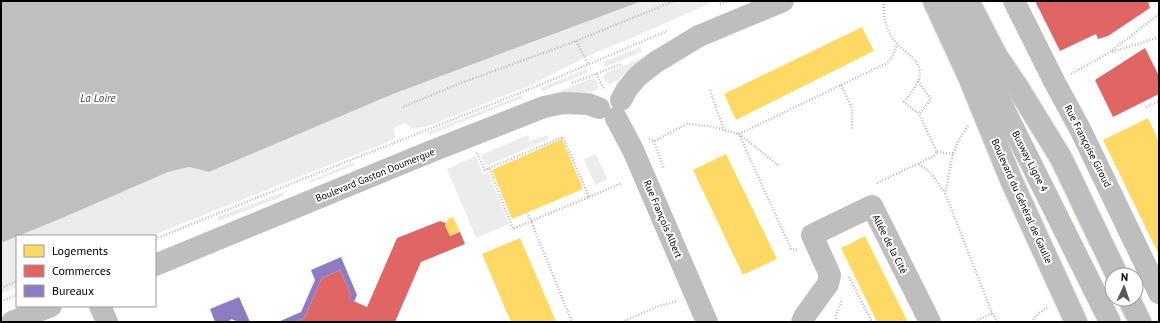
<svg xmlns="http://www.w3.org/2000/svg" width="1160" height="323" font-family="'PT Sans',sans-serif">
	<rect width="100%" height="100%" fill="#fff"/>
	<path fill="#ececec" d="M642 1H715L636 36 590 55 529 86 426 127 411 128 405 123 394 128 395 139 151 236H18L168 172 189 167 209 172 393 94Z
		M640 47 642 52 605 67 603 62Z
		M644 57 645 58 618 80 610 84 606 83 603 76 606 73Z
		M586 69 587 73 542 91 540 88Z
		M593 78C596 80 598 84 598 88L594 91 545 97Z
		M521 95 523 98 429 135 428 132Z
		M528 135 530 141 548 135 549 139 486 166 481 155Z
		M596 154 607 179 595 185 584 159Z
		M476 156 483 174 488 172 509 224 476 238 447 169Z
		M354 162 355 165 310 183 309 181Z
		M283 192 284 196 219 221 217 217Z
		M17 237V287L1 294V243Z"/>
	<path fill="#bfbfbf" d="M1 1H642L393 94 209 172 189 167 168 172 62 218 1 243Z"/>
	<path fill="#ffd966" d="M862 27 874 51 736 120 724 94Z
		M1148 118 1159 141V255L1103 140Z
		M562 139 583 189 512 219 492 170Z
		M726 154 777 259 743 275 693 170Z
		M1073 200 1095 245 1090 247 1069 202Z
		M453 217 460 232 450 236 445 226 448 219Z
		M865 236 908 322H877L841 248Z
		M520 238 550 307 556 322H511L482 254Z"/>
	<path fill="#e06666" d="M1035 1H1148L1150 8 1108 36 1098 39 1096 34 1060 51Z
		M1145 48 1159 76V94L1113 117 1095 80Z
		M440 221 446 223 445 226 450 236 460 232 465 244 421 262 395 322H295L304 318 322 278 340 270 351 295 349 299 367 307 397 238Z"/>
	<path fill="#8e7cc3" d="M341 257 357 295 354 302 349 299 351 295 340 270 322 278 304 318 295 322H278L301 312 315 280 311 270Z
		M239 297 250 322H239L231 319 229 322H215L210 309Z"/>
	<g fill="none" stroke-linecap="round" stroke-linejoin="round">
		<defs>
			<path id="major" d="M934 1 970 79 1012 182 1076 322
				M968 1 997 57 1018 88 1061 158 1117 275
				M1129 299 1140 322"/>
		</defs>
		<use href="#major" stroke="#dbdbdb" stroke-width="24"/>
		<path stroke="#b9b9b9" stroke-width="2.5" stroke-dasharray="1 2" stroke-linecap="butt" d="M884 1C882 16 887 33 897 44 907 55 924 61 919 79 916 88 909 95 904 102L919 114 937 152
			M720 4 727 1
			M576 41 589 65
			M1112 52 1159 37
			M596 74 604 89
			M1071 74 1110 52 1159 14
			M918 81 931 99 919 114
			M572 83 622 64
			M841 85 852 108V130
			M710 90 724 130
			M403 107 461 83 576 41 674 1
			M1146 107 1159 101
			M968 126C959 138 952 153 950 169 948 177 948 185 945 193L992 313 998 322
			M649 139 654 141 687 124 709 126 739 134 778 165
			M654 141 664 169
			M937 152 953 154
			M477 153 485 170 489 168 513 229 531 221 527 213
			M919 164C924 168 930 171 934 177 938 183 940 187 945 193
			M489 168 563 137 589 197 531 221 572 322
			M877 183 934 156 937 152
			M589 197 622 183
			M155 239 318 173 535 87 667 31
			M797 250 791 249 739 134 887 63 891 59 897 45
			M849 277 872 322
			M1 288 17 281
			M1 301 17 295
			M622 322 656 307 677 301
			M836 322V315L842 300
			M975 322 992 313
			M1031 322 1039 313 1048 307"/>
		<path stroke="#bebebe" stroke-width="22" d="M950 1 1110 322
			M1014 1 1055 83 1080 129 1159 293
			M621 100 627 89 638 76 656 62 699 36 783 1
			M616 118 633 150 707 322
			M155 265 432 151 544 107 564 103 588 104 599 108
			M100 306 107 322
			M12 322 51 306
			M802 322 804 317 828 284 830 275 812 235 872 206 930 322"/>
		<use href="#major" stroke="#bebebe" stroke-width="22"/>
	</g>
	<g text-anchor="middle" dominant-baseline="central" stroke-width="4" stroke-linejoin="round" paint-order="stroke">
		<g font-size="10" fill="#000" stroke="#fff">
			<text transform="translate(1088 146) rotate(63)">Rue Françoise Giroud</text>
			<text transform="translate(1030 161) rotate(63)">Busway Ligne 4</text>
			<text transform="translate(375 175) rotate(-22)">Boulevard Gaston Doumergue</text>
			<text transform="translate(1022 201) rotate(66)">Boulevard du Général de Gaulle</text>
			<text transform="translate(663 219) rotate(67)">Rue François Albert</text>
			<text transform="translate(890 244) rotate(63)">Allée de la Cité</text>
		</g>
		<g font-size="11" font-style="italic" fill="#444" stroke="#fff">
			<text x="98" y="98">La Loire</text>
		</g>
	</g>
	<rect width="1160" height="323" fill="none" stroke="#000000" stroke-width="4"/>
	<rect x="16" y="235" width="140" height="72" fill="#ffffff" stroke="#999999"/>
	<rect x="24" y="245" width="20" height="12" fill="#ffd966" stroke="#999999"/>
	<text x="52" y="255" font-size="12" fill="#000000">Logements</text>
	<rect x="24" y="265" width="20" height="12" fill="#e06666" stroke="#999999"/>
	<text x="52" y="275" font-size="12" fill="#000000">Commerces</text>
	<rect x="24" y="285" width="20" height="12" fill="#8e7cc3" stroke="#999999"/>
	<text x="52" y="295" font-size="12" fill="#000000">Bureaux</text>
	<g transform="translate(1124 287) rotate(3)"><circle r="19" fill="#ffffff" stroke="#999999"/>
	<path d="M0-3L7 15L0 10L-7 15Z" fill="#595959"/>
	<text y="-6" font-size="11" font-weight="bold" text-anchor="middle" fill="#000000">N</text>
	</g>
</svg>
